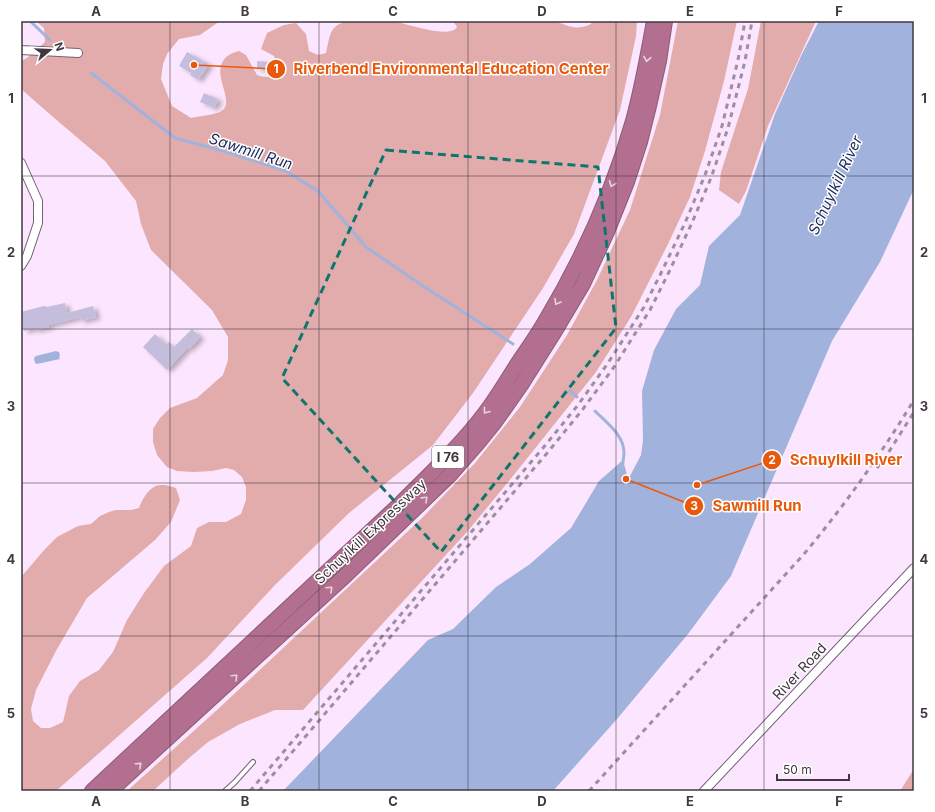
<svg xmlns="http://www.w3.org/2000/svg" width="935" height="812" font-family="Inter,sans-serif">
	<defs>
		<filter id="shadow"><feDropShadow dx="4.5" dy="2.5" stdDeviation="2" flood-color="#0004"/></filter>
	</defs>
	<rect width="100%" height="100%" fill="#fce5fe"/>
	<path fill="#e2abac" d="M36 21H220L200 35 179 39 167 54 163 64 161 79 172 106 191 118C199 116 219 115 224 109 232 98 215 78 222 63 226 55 230 54 239 51L246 55 257 75C274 81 280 72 274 56L261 49 267 33 284 25 296 23 306 34 309 51 318 55 326 53C328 45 329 33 334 28 340 21 351 21 360 21 370 21 380 20 390 21 404 22 449 40 457 27L453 21C485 21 517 20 549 21 567 22 571 33 591 24L592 21H637L636 36 620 110 574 234 543 288 473 393 433 445 349 513 275 585 207 658 56 791H21V577L45 549 57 537 78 526 91 524 100 516 109 512 116 510H131L139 508C143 498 150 484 163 485 167 485 172 487 176 488L180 500 171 522 155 540 87 598 57 649 36 690 31 709 33 721 41 728H50L63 722 69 696 80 681 99 670 113 652 127 620 144 593 164 566 191 546 197 528 209 522H226L241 514 246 500V487L242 477 234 470 226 468 212 471 194 472 177 471 167 467 157 455 153 442V429L160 418 170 408 197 398 223 375 228 360V337L212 310 151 250 141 224 136 201 105 161 60 123 21 89V61L27 58 45 42 44 28Z
		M678 21H737L724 81 705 151 690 197 668 244 631 317 596 372 513 476 467 532 303 710H275L240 724 208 742 189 758 153 791H127L217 710 421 519 475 463 520 407 567 335 597 280 630 210 660 115Z
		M761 21H816L768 126 746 191 739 204 719 190 721 172 731 141 748 89Z
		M914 769V791H900Z"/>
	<path fill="#a1b3dd" d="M819 21H914V189L880 262 832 341 731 576 688 634 617 719 553 791H283L428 640 453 629 496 587 530 564 571 528 599 481 623 460 627 475 630 476 641 455 643 440 642 391 654 350 676 309 700 285 709 246 740 215 775 114 801 56Z
		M56 351 59 352 60 356 59 357 60 359 37 364 35 363 34 358 36 356Z"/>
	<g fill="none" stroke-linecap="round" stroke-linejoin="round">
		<path stroke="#a1b3dd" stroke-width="3" d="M30 21 50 40
			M91 73 175 138 230 153 286 171 319 192 366 247 423 286 513 344
			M569 390 577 397
			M595 411C607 423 624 435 624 453 624 456 623 459 623 463"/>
	</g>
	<path fill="#c4bedc" filter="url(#shadow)" d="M187 52 209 64 198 80 190 75 191 73 179 66Z
		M257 61 269 62V69H257Z
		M204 93 218 99 214 108 200 102Z
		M65 303 67 313 93 306 96 317 81 321 80 317 49 325V327L35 330 34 328 24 331 21 321V312L44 306 47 307Z
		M192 329 200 337 189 349 188 347 167 370 143 347 155 334 166 345 169 342 174 347Z"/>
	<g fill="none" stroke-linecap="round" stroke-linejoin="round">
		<defs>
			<path id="service" d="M225 791 235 782 253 762"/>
			<path id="minor" d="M21 50 78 53
				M21 163 38 201V223L27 256 21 266
				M704 791 914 568"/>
			<path id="motorway" d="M92 791 401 503C430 474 460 446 485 413 498 396 508 378 520 360 529 347 538 334 546 320 583 258 613 191 633 121 642 88 648 55 654 21
				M110 791 346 575 450 475 478 443 495 422 521 385 555 331 583 284 607 232 627 182 640 142 649 106 659 61 665 21"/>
		</defs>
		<use href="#service" stroke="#756177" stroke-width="6"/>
		<use href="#minor" stroke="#756177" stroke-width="10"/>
		<use href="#motorway" stroke="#8b5b74" stroke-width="16"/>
		<use href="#service" stroke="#fff" stroke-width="4"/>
		<use href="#minor" stroke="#fff" stroke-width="8"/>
		<use href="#motorway" stroke="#b36f8f" stroke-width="14"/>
		<path stroke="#9e8ea0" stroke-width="3" stroke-dasharray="5 5" stroke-linecap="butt" d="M877 468 890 450 914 412
			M250 791 543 448 578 405 608 363 644 307 663 269 685 223 705 175 722 126 738 60 745 21
			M259 791 548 452 583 409 614 367 650 310 669 272 691 225 711 178 728 128 745 61 752 21
			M589 791 804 554C845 505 881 454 914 400"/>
	</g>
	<defs><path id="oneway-chevron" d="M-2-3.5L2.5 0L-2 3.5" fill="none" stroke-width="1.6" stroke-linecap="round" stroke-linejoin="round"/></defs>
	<g stroke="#e8d4dd">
		<use href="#oneway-chevron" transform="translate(647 59) rotate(100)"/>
		<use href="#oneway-chevron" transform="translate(612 184) rotate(112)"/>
		<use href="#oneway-chevron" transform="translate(557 302) rotate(120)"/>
		<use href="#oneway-chevron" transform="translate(486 411) rotate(127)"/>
		<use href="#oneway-chevron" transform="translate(425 499) rotate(-44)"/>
		<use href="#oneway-chevron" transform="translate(330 589) rotate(-43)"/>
		<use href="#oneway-chevron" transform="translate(235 677) rotate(-43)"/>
		<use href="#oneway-chevron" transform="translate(139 765) rotate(-42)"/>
	</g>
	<path fill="none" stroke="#0f766e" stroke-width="3" stroke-dasharray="8 5" stroke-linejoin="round" d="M386 150 598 167 616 328 441 552 282 378Z"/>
	<path fill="none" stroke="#403741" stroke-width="1" stroke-opacity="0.55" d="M170 21V791M319 21V791M468 21V791M616 21V791M764 21V791M21 176H914M21 329H914M21 483H914M21 636H914"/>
	<g text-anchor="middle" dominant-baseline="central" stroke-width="3" stroke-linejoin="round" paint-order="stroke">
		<rect fill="#fff" stroke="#79737a" stroke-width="1" x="432" y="446" width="32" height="22" rx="3"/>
		<g font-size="13" font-weight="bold" fill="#403741">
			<text x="448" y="457">I 76</text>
		</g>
		<g font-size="14" fill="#403741" stroke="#fff">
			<text transform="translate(370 531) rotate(-43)">Schuylkill Expressway</text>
			<text transform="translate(799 671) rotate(-47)">River Road</text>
		</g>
		<g font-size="15" font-style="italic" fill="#1a295d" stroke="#fff">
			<text transform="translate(251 151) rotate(18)">Sawmill Run</text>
			<text transform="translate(835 185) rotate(-65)">Schuylkill River</text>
		</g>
	</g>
	<path fill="none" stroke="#e8590c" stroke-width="1.5" d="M194 65L276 69M697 485L772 460M626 479L694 506"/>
	<g fill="#e8590c" stroke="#fff" stroke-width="1.5">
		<circle cx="194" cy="65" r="4"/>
		<circle cx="697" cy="485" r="4"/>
		<circle cx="626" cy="479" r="4"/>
		<circle cx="276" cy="69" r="10"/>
		<circle cx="772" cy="460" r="10"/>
		<circle cx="694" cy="506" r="10"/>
	</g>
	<g font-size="12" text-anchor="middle" font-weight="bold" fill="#fff">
		<text x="276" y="73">1</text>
		<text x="772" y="464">2</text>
		<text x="694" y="510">3</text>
	</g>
	<g font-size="15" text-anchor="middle" font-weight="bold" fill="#e8590c" stroke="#fff" stroke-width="3" stroke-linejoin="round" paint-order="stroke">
		<text x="451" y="74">Riverbend Environmental Education Center</text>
		<text x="846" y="465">Schuylkill River</text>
		<text x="757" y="511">Sawmill Run</text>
	</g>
	<rect width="935" height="812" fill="none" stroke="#ffffff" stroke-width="44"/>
	<g transform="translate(50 50) rotate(71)" stroke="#ffffff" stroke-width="3" paint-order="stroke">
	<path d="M0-3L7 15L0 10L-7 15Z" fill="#403741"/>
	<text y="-6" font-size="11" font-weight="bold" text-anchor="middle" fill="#403741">N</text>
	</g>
	<path d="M777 774v6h72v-6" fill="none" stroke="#403741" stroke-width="2"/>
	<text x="783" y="774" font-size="12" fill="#403741" stroke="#ffffff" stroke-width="3" paint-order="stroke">50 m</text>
	<rect x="22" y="22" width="891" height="768" fill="none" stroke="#403741" stroke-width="1.5"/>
	<g font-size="13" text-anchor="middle" font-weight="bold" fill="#403741">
		<text x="96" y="16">A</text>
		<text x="245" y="16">B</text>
		<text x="393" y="16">C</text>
		<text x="542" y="16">D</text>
		<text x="690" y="16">E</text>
		<text x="839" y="16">F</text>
		<text x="11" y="103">1</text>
		<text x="924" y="103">1</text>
		<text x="11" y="257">2</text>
		<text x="924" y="257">2</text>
		<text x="11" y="411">3</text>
		<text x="924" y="411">3</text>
		<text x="11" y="564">4</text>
		<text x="924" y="564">4</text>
		<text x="11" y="718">5</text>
		<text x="924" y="718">5</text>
		<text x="96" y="806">A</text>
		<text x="245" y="806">B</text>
		<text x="393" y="806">C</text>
		<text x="542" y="806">D</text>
		<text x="690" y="806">E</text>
		<text x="839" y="806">F</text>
	</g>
</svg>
